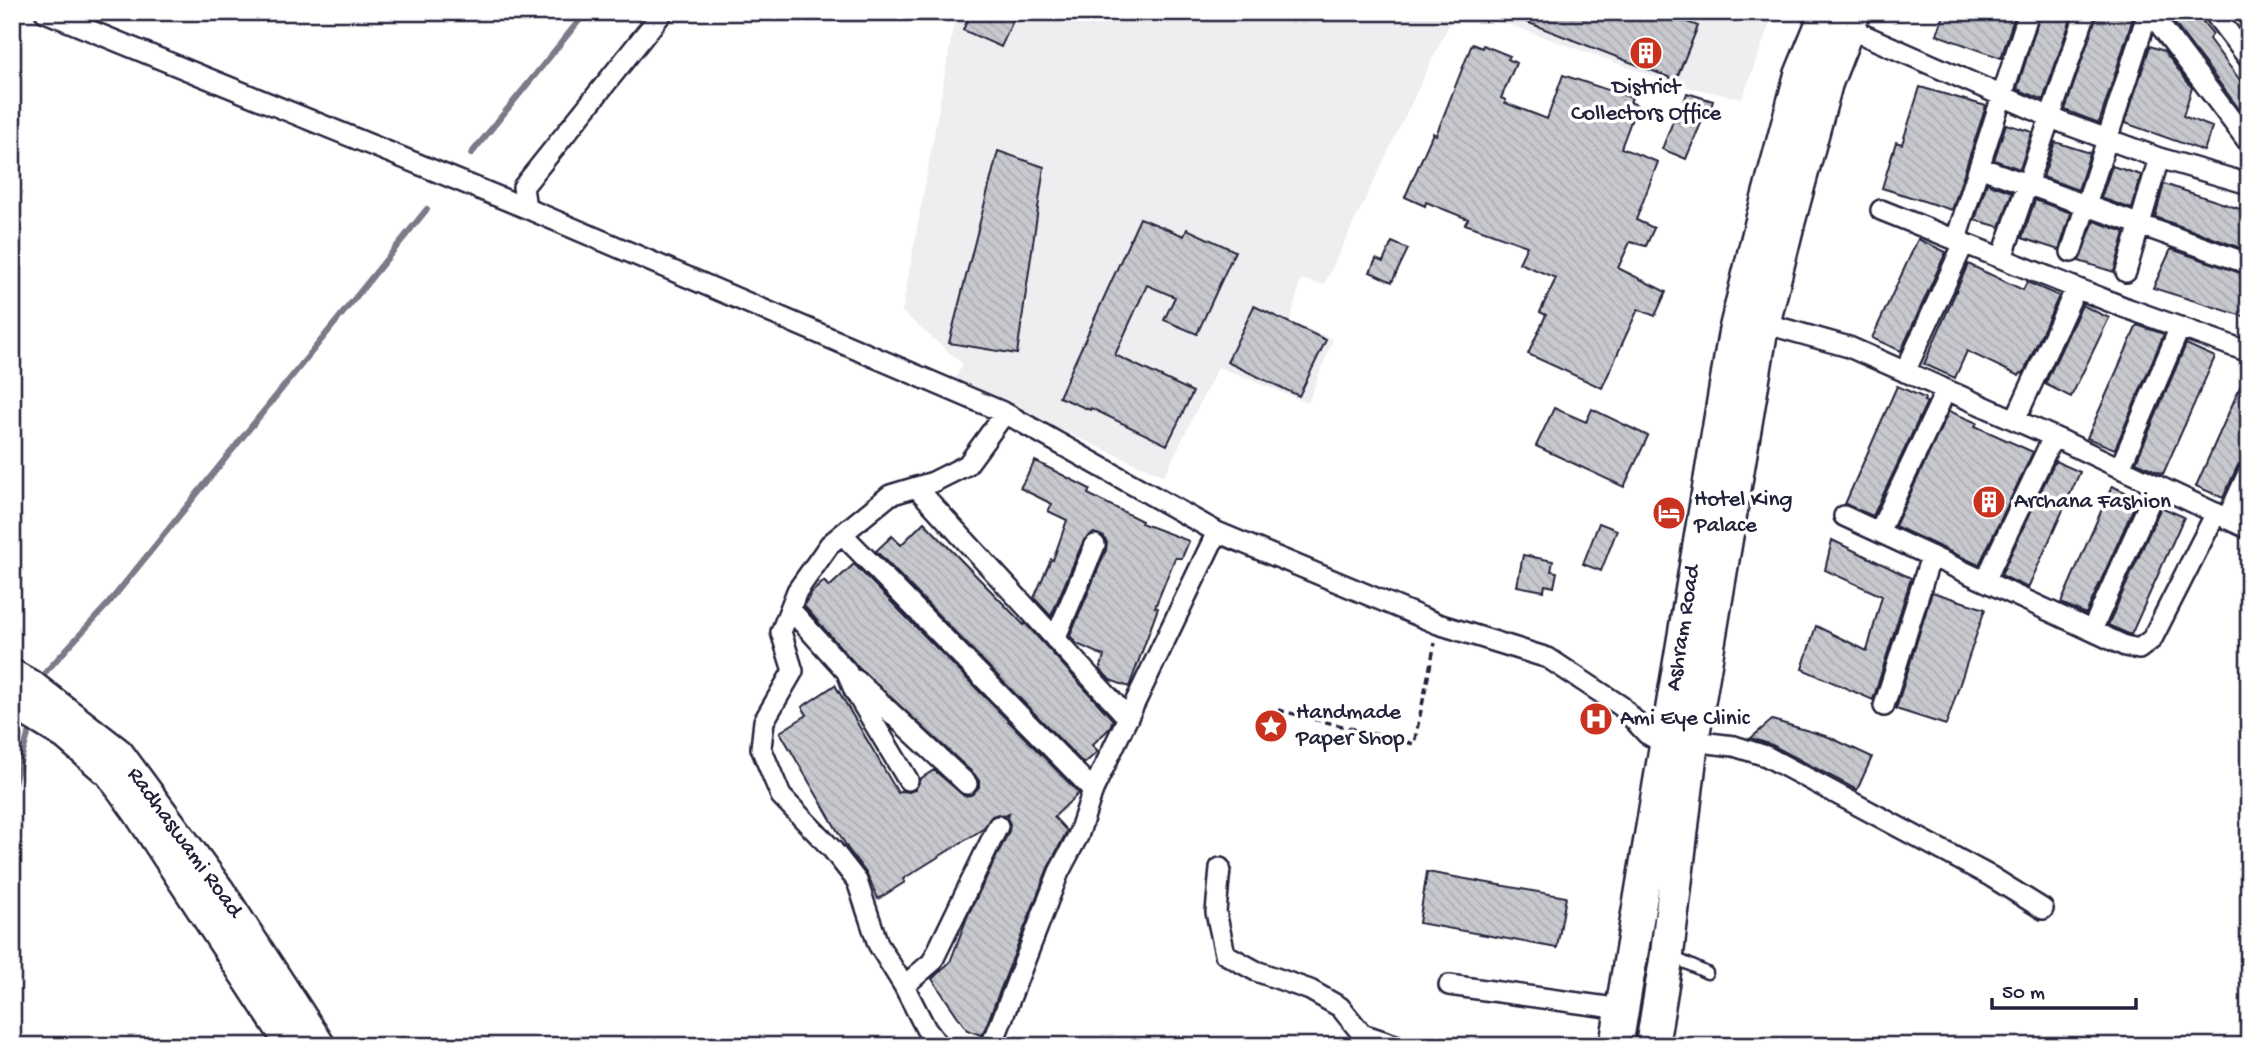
<svg xmlns="http://www.w3.org/2000/svg" width="2261" height="1058" font-family="'Gochi Hand',sans-serif">
	<defs>
		<pattern id="building-back-hatch" width="6" height="6" patternUnits="userSpaceOnUse" patternTransform="scale(1.75)"><rect width="6" height="6" fill="#c8c8cf"/><path d="M-1 5l2 2M0 0l6 6M5-1l2 2" fill="none" stroke="#acacb3"/></pattern>
	</defs>
	<rect width="100%" height="100%" fill="#fff"/>
	<filter id="ink" filterUnits="userSpaceOnUse"><feTurbulence type="fractalNoise" baseFrequency=".0143" numOctaves="2"/><feDisplacementMap in="SourceGraphic" scale="14" xChannelSelector="R" yChannelSelector="G"/><feConvolveMatrix kernelMatrix="1 2 1 2 8 2 1 2 1" color-interpolation-filters="sRGB"/></filter>
	<g filter="url(#ink)">
		<path fill="#eeeef1" d="M956 12H1455L1324 285 1301 279 1290 321 1333 339 1308 403 1218 367 1164 476 953 382 963 364 902 312Z
			M1474 12H1774L1742 99 1675 84Z"/>
		<g fill="none" stroke-linecap="round" stroke-linejoin="round">
			<path stroke="#7a7a88" stroke-width="6" d="M471 154 586 12
				M40 678 108 604 427 209
				M12 790 28 735"/>
		</g>
		<path fill="url(#building-back-hatch)" stroke="#22223b" stroke-width="2" d="M971 12H1017L1001 47 963 30Z
			M1501 12H1659L1698 26 1676 80Z
			M1945 12H2016L2001 58 1937 35Z
			M2041 12 2073 13 2043 100 2017 89Z
			M2098 12H2135L2099 123 2065 110Z
			M2166 12H2195L2213 34 2209 39 2249 92V122Z
			M1472 44 1482 48 1483 45 1510 56 1508 59 1516 63 1501 98 1506 100 1505 103 1537 115 1547 119 1563 75 1632 98 1630 102 1637 105 1621 148 1658 162 1636 220 1654 228 1646 246 1630 242 1618 268 1666 292 1655 316 1638 309 1602 388 1528 354 1546 315 1540 312 1556 278 1519 263 1527 246 1465 224 1468 219 1426 202 1425 206 1405 197 1433 133 1436 135Z
			M2150 46 2164 51 2192 88 2183 116 2212 127 2204 151 2125 123Z
			M1920 87 1986 106 1952 210 1882 188 1896 142 1902 144Z
			M1687 93 1713 101 1708 117 1704 116 1686 159 1662 149 1674 119 1678 121Z
			M2006 124 2032 132 2020 169 1994 160Z
			M2055 142 2090 153 2078 190 2043 177Z
			M998 151 1044 167 1017 354 949 343Z
			M2112 166 2141 175 2132 209 2101 198Z
			M1987 183 2012 192 2000 227 1975 220Z
			M2164 184 2249 212V251L2155 217Z
			M2035 200 2071 213 2059 250 2022 238Z
			M1140 218 1184 236 1187 229 1235 251 1197 334 1164 320 1175 297 1147 285 1115 355 1193 392 1167 445 1091 408 1090 410 1059 397Z
			M2094 221 2125 232 2114 272 2079 261Z
			M1918 239 1946 252 1901 351 1872 338Z
			M1392 242 1408 249 1392 282 1370 272 1376 259 1383 262Z
			M2171 249 2249 276V318L2153 288Z
			M1968 264 2023 290 2027 282 2059 296 2023 374 2021 373 2019 376 1967 351 1955 378 1924 364Z
			M2082 305 2109 318 2071 397 2045 384Z
			M1254 306 1326 340 1299 396 1227 362Z
			M2137 325 2164 334 2115 449 2087 438Z
			M2186 344 2215 357 2163 474 2136 462Z
			M2249 367V459L2238 465 2223 498 2196 486Z
			M1897 386 1925 398 1924 401 1927 402 1873 516 1845 504Z
			M1554 408 1586 422 1592 409 1648 436 1624 487 1536 446Z
			M1949 411 1977 423 1975 426 2033 452 1979 565 1895 526Z
			M1035 461 1090 489 1088 494 1142 521 1141 523 1189 541 1182 558H1175L1155 607 1158 608 1129 687 1110 680 1100 669 1104 656 1077 644 1070 636 1106 550 1107 543 1104 537 1094 533 1084 540 1051 616 1034 598 1051 559 1053 560 1067 520 1048 511 1052 504 1020 488Z
			M2055 461 2080 472 2028 588 2001 575Z
			M2112 486 2138 498 2086 614 2061 603Z
			M2161 507 2184 517 2131 635 2108 625Z
			M924 522 1024 625 1025 623 1113 720 1109 729 1092 745 1098 751 1084 764 876 551 892 536 901 545Z
			M1599 523 1617 530 1601 571 1583 564Z
			M1832 540 1911 578 1873 700 1802 669 1816 626 1867 651 1882 596 1825 570Z
			M1523 555 1553 561 1551 571 1557 572 1554 587 1545 585 1544 591 1517 586Z
			M854 564 1079 793 1054 817 1067 831 1048 868 985 1029 981 1035 967 1030 932 979 950 962 968 915 1009 831 1010 824 1007 818 1009 814 1005 816 998 814 992 816 983 829 903 879 905 882 878 899 867 874 848 849 780 732 807 715 802 707 835 685 898 793 902 791 909 792 915 790 920 779 934 770 964 796 971 795 979 787V781L975 775 859 668 804 606 811 593 824 581 829 587Z
			M1932 592 1985 609 1946 725 1896 709Z
			M1772 720 1829 737 1872 757 1857 790 1772 745 1751 738Z
			M1427 872 1566 897 1557 948 1419 923Z"/>
		<g fill="none" stroke-linecap="round" stroke-linejoin="round">
			<defs>
				<path id="lane" d="M1671 956 1707 973"/>
				<path id="street" d="M45 12 526 208
					M663 12 523 187 526 208 1005 413 1217 532 1438 624 1548 658 1621 706 1647 734 1665 744
					M2150 12 2249 143
					M2213 12 2249 59
					M1848 28 2066 124 2159 158 2249 184
					M1979 167 2249 264
					M1881 210 2126 308 2249 352
					M1956 239 2029 12
					M2071 252 2148 12
					M2002 258 2086 12
					M2126 272 2159 158
					M1753 320 1849 347 2065 442 2249 529
					M1905 372 1964 243
					M2015 420 2076 288
					M2120 468 2180 327
					M916 487 1128 718
					M1844 516 2125 646 2139 649 2152 639 2216 513
					M2227 519 2249 471
					M1879 532 1946 390
					M842 534 1093 790
					M1985 581 2053 437
					M790 609 847 672 854 690 908 780
					M2092 630 2157 486
					M1055 639 1095 545
					M856 680 967 784
					M1884 706 1931 556
					M1692 741 1734 746 1766 756 1990 876 2043 909
					M1220 868 1216 912 1225 954 1256 971 1310 990 1340 1007 1362 1034 1398 1046
					M1449 985 1622 1009
					M904 986 932 962 998 826
					M939 1046 926 1029 904 986 878 944 857 881 832 849 781 796 761 748 764 721 793 671 781 632 797 591 830 544 890 495 933 482 967 465 1005 413
					M988 1046 996 1035 1059 872 1078 836 1093 790 1217 532"/>
				<path id="secondary" d="M12 674 33 686 119 753 219 889 321 1046
					M12 703 65 735 110 774 138 813 291 1046"/>
				<path id="primary" d="M1616 1046 1735 332 1762 221 1801 75 1827 12
					M1652 1046 1667 954 1692 741 1760 337 1787 227 1826 83 1854 12"/>
			</defs>
			<use href="#lane" stroke="#22223b" stroke-width="15"/>
			<use href="#street" stroke="#22223b" stroke-width="24"/>
			<use href="#secondary" stroke="#22223b" stroke-width="33"/>
			<use href="#primary" stroke="#22223b" stroke-width="37"/>
			<path stroke="#22223b" stroke-width="3.5" stroke-dasharray="7 5" stroke-linecap="butt" d="M1278 710 1414 744 1435 643"/>
			<use href="#lane" stroke="#fff" stroke-width="10"/>
			<use href="#street" stroke="#fff" stroke-width="19"/>
			<use href="#secondary" stroke="#fff" stroke-width="28"/>
			<use href="#primary" stroke="#fff" stroke-width="32"/>
		</g>
	</g>
	<defs>
		<symbol id="building-disc" viewBox="-11 -11 22 22"><circle r="9.5" fill="#c8321e" stroke="#fff"/><path d="M-4-6H4V6H1V3H-1V6H-4ZM-2.5-4.3h1.7v1.8h-1.7ZM.8-4.3h1.7v1.8H.8ZM-2.5-1h1.7V.8h-1.7ZM.8-1h1.7V.8H.8Z" fill="#fff"/></symbol>
		<symbol id="hotel-disc" viewBox="-11 -11 22 22"><circle r="9.5" fill="#c8321e" stroke="#fff"/><path d="M-6-4.5h1.5V1H6V5H4.5V3h-9V5H-6ZM-4 0a1.8 1.8 0 1 1 3.6 0ZM.5 0V-2.5h3Q6-2.5 6 0Z" fill="#fff"/></symbol>
		<symbol id="hospital-disc" viewBox="-11 -11 22 22"><circle r="9.5" fill="#c8321e" stroke="#fff"/><path d="M-5-5h3v3.5h4V-5h3V5h-3V1.5h-4V5h-3Z" fill="#fff"/></symbol>
		<symbol id="sight-disc" viewBox="-11 -11 22 22"><circle r="9.5" fill="#c8321e" stroke="#fff"/><path d="M0-6L1.8-2.2L6-1.7L2.9 1.2L3.7 5.4L0 3.3L-3.7 5.4L-2.9 1.2L-6-1.7L-1.8-2.2Z" fill="#fff"/></symbol>
	</defs>
	<g fill-rule="evenodd">
		<use href="#building-disc" x="1627" y="34" width="38" height="38"/>
		<use href="#building-disc" x="1970" y="483" width="38" height="38"/>
		<use href="#hotel-disc" x="1650" y="494" width="38" height="38"/>
		<use href="#hospital-disc" x="1577" y="700" width="38" height="38"/>
		<use href="#sight-disc" x="1252" y="707" width="38" height="38"/>
	</g>
	<g text-anchor="middle" dominant-baseline="central" stroke-width="7" stroke-linejoin="round" paint-order="stroke">
		<g font-size="23" fill="#22223b" stroke="#fff" text-anchor="start">
			<text x="1646" y="88" text-anchor="middle">District<tspan x="1646" dy="26">Collectors Office</tspan></text>
			<text x="1694" y="500">Hotel King<tspan x="1694" dy="26">Palace</tspan></text>
			<text x="2014" y="502">Archana Fashion</text>
			<text x="1296" y="713">Handmade<tspan x="1296" dy="26">Paper Shop</tspan></text>
			<text x="1620" y="719">Ami Eye Clinic</text>
		</g>
		<g font-size="23" fill="#22223b" stroke="#fff">
			<text transform="translate(1684 628) rotate(-81)">Ashram Road</text>
			<text transform="translate(184 843) rotate(54)">Radhaswami Road</text>
		</g>
	</g>
	<rect width="2261" height="1058" fill="none" stroke="#fff" stroke-width="42"/>
	<rect x="21" y="21" width="2219" height="1016" fill="none" stroke="#22223b" stroke-width="2.5" filter="url(#ink)"/>
	<path d="M1992 998v10h144v-10" fill="none" stroke="#22223b" stroke-width="3.5"/>
	<text x="2002" y="998" font-size="21" fill="#22223b" stroke="#ffffff" stroke-width="5" paint-order="stroke">50 m</text>
</svg>
